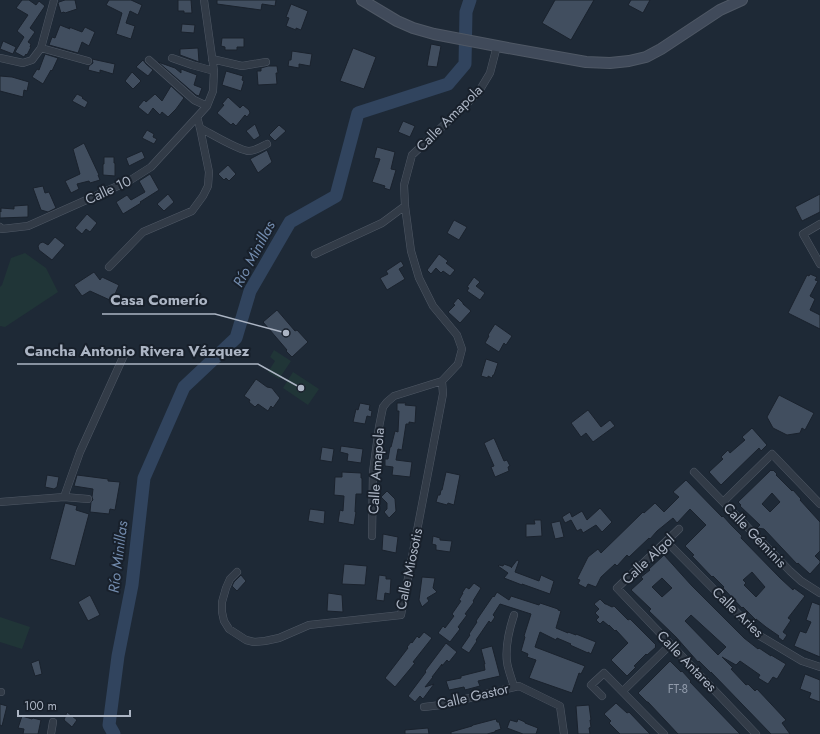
<svg xmlns="http://www.w3.org/2000/svg" width="820" height="734" font-family="Jost,sans-serif">
	<rect width="100%" height="100%" fill="#1e2936"/>
	<path fill="#203537" d="M25 253 46 268 58 292 5 327 0 326V287L2 285 11 258Z
		M274 350 291 361 279 379 268 372 275 361 270 357Z
		M293 372 319 389 308 405 283 388Z
		M0 617 30 627 22 649 0 642Z"/>
	<g fill="none" stroke-linecap="round" stroke-linejoin="round">
		<path stroke="#31445e" stroke-width="13" d="M114 734 109 725 118 656 132 585 144 478 184 387 236 338 250 291 290 222 336 196 358 113 448 84 465 64 466 12 470 0"/>
	</g>
	<path fill="#414e5f" stroke="#1a222d" fill-rule="evenodd" d="M22 0H29L36 5 39 1 45 6 30 28 35 32 28 42 31 44 30 47H31L27 55 26 54 24 57 15 52 24 37 17 31 28 15 16 8Z
		M65 0H75L77 9 65 13 64 12 61 13 58 3 59 2Z
		M109 0H131L142 5 138 15 130 11 126 23 135 26 131 39 116 34 122 13 106 5Z
		M178 0H191L192 13H184V11H178Z
		M217 0H276L275 6 262 4 261 10 217 4Z
		M555 0H594L571 40 542 23Z
		M631 0H650L643 13 628 5Z
		M291 4 308 11 301 30 296 28V30L286 26 289 18 286 17Z
		M182 24 195 25 194 33 181 32Z
		M60 25 70 29 69 27 82 32 85 27 95 32 89 46 82 42 78 53 49 45 52 37 55 38Z
		M222 38H244V47H237V50H225V47L221 46Z
		M3 41 16 47 13 54 0 49Z
		M431 44 441 46 437 67 427 66Z
		M198 48 199 62 180 55V49Z
		M353 48 376 57 364 89 340 81Z
		M292 51 312 54 310 66 299 64V68L288 66 289 60H291Z
		M45 54 58 58 52 71 51 70 43 84 32 77 37 69 39 70Z
		M92 59 115 64 113 74 100 70V73L88 70 89 66 93 63Z
		M143 60 146 64 153 70 148 76 136 67Z
		M158 62 175 68 181 73V69L197 75 194 85 202 88 199 96 196 95Z
		M268 66H277L278 73H276L277 84 258 85 257 71H261V68Z
		M226 71 243 76 242 80 244 81 241 91 222 85Z
		M132 72 141 81 133 89 125 81Z
		M0 76 12 77 29 82 27 91 24 90 23 97 0 91Z
		M171 86 184 98 176 109 168 117 162 112 160 115 153 108 148 115 138 107 144 100 146 102 155 94 162 101Z
		M77 94 83 97 82 98 88 102 85 108 72 101Z
		M228 97 240 108 243 105 249 110 250 113 247 117 245 115 236 126 233 123 231 125 217 113 224 105 222 104Z
		M403 121 415 126 410 137 398 132Z
		M255 124 260 136 254 140 246 131Z
		M279 125 286 131 275 141 269 135Z
		M147 130 154 134 153 137 157 139 154 144 142 138Z
		M84 143 99 175H98L100 180 90 183 89 181 77 184 79 189 71 193 65 181 80 174 73 149Z
		M377 147 395 152 391 169 396 170 390 190 384 188 385 186 372 182 380 159 374 158Z
		M267 150 272 162 258 173 250 159Z
		M142 151 145 158 129 166 126 158Z
		M104 157H114V163H115V176L103 175V164H104Z
		M228 165 236 174 229 181 226 178 224 180 218 174Z
		M150 174 159 190 140 202 141 203 123 214 116 202 127 195 131 200 145 192 139 181Z
		M43 186 45 193 49 192 56 208 48 212 41 210 33 188Z
		M168 194 174 202 164 211 157 204Z
		M820 194V212L802 221 795 207Z
		M28 205V217L0 218V211L1 212V208L14 209V206Z
		M87 214 97 223 90 232 86 229 82 234 75 228Z
		M454 220 467 227 459 240 447 233Z
		M55 237 65 245 52 260 39 250 38 246 40 243 43 242 48 245Z
		M439 254 448 261 446 263 455 270 450 276 443 271 441 273 436 268 431 274 427 270Z
		M401 261 404 266 399 269 405 279 387 290 380 278 388 274 386 271Z
		M94 272 100 280 102 277 119 285 112 301 90 291 82 296 74 285Z
		M810 274 817 277 815 280 818 281 810 296 815 299 810 310 820 315V329L788 313 807 275 809 276Z
		M474 277 480 282 476 286 485 293 480 300 467 291 469 288 467 287Z
		M458 298 463 303V304L471 311 460 323 448 312 455 305 453 304Z
		M277 310 295 331 297 330 308 342 292 357 286 351 287 350 263 322Z
		M495 324 512 336 506 345 504 343 499 352 485 343 489 336 488 335Z
		M486 359 498 363 494 375H493L492 378 488 376V378L481 376Z
		M256 379 267 387 272 388 275 392 280 398 273 408 271 406 268 411 258 404 255 407 249 402 250 400 244 396Z
		M779 395 814 413 805 430 802 428 800 433 787 435 773 428 767 417Z
		M360 403 370 405 369 410 372 411 371 417 367 416 365 424 353 422 356 409 358 410Z
		M397 403H406L405 405 416 406 415 423 409 422V424H406L402 450 398 449 396 460 412 462 410 477 392 475 393 467 385 466V459H388L390 447H391L395 431 398 432 399 411H397Z
		M588 410 601 427 610 420 615 426 593 442 586 433 581 437 571 423Z
		M752 428 767 445 761 451 759 448 721 485 709 472 723 459 721 457 728 450 730 453 745 440 742 437Z
		M494 438 504 461 507 460 510 466 508 467 509 471 495 477 491 467 494 466 484 443Z
		M341 446 363 449 361 463 347 461 348 454 340 452Z
		M322 447 334 449 332 462 320 460Z
		M771 470 772 471 773 470 777 474 776 475 792 491 793 490 801 499 800 500 820 522V551L815 556 820 561V563L810 574 798 563 797 564 764 529 757 528 760 525 740 506 741 505 738 502ZM772 493 780 502 770 512 762 504Z
		M342 472 361 473V478H362V494H356L355 512H356L354 525 338 522 340 510 343 511 344 496 334 495 335 477H342Z
		M446 472 460 475 454 505 448 503 447 505 436 502 438 495H440L441 490H442Z
		M47 475 59 477 57 487 54 489 45 487Z
		M77 475 108 479V481L120 482 115 510 110 509 109 514 90 512 91 502 93 500 92 497 93 489 74 486Z
		M686 480 722 517 723 516 732 526 742 536 741 538 780 578 793 590 794 588 805 596 788 618 791 620 783 632 787 635 783 641 778 637 779 636 766 627 756 619V620L743 607 742 608 723 588 724 587 713 576 712 577 692 556 694 555 685 546 706 525 690 509 677 523 673 518 657 531 650 539 649 538 629 557 627 555 617 566 615 564 601 577 596 587 588 584 586 588 578 584 580 580 577 579 588 557 598 549 601 553 643 512 644 513 655 503 664 512 679 497 673 492ZM752 572 765 587 756 597 744 585 746 583 743 580Z
		M387 491 395 499 396 511 389 518 384 512 387 509V503L381 497Z
		M65 503 77 506 76 510 89 514 75 566 50 559Z
		M600 508 612 522 602 532 596 525 583 533 581 529 577 531 571 520 565 523 562 517 570 512 572 517 582 511 587 520Z
		M310 509 325 511 324 524 308 521Z
		M534 520H541L542 536 526 537V524H535Z
		M560 521 564 537 555 539 551 523Z
		M383 534 398 537 396 553 382 550Z
		M433 536 440 538V540L452 541 450 552 436 550V545L432 544Z
		M664 555 692 586 744 638 758 649 759 648 771 656V655L786 664 777 679 773 677 768 684 758 678 760 675 740 661 736 665 722 657 733 668 731 669 746 685 748 684 755 691 757 689 786 720 782 723 790 734H771L711 672V673L699 661 698 662 676 637 649 611 651 609 631 590 643 579 641 577 650 570 649 569ZM662 578 672 588 662 597 652 587ZM691 615 726 647 718 655 685 621Z
		M517 560 519 561 515 572 539 581 541 575 554 581 550 594 522 584V585L504 578 508 573 498 566 499 565 503 566 504 564 512 567 511 568Z
		M344 564 367 566 365 585 342 584Z
		M241 575 246 581 237 591 232 586 234 582Z
		M379 575 386 576V579H391L390 594 385 593 384 601 376 600Z
		M422 577 435 578 433 588 437 592 427 598 429 601 422 607 419 600Z
		M474 583 481 588 473 601 474 602 465 614 467 615 458 627 460 629 450 642 438 633 443 626 445 628 454 616 452 614 461 601 459 600 463 593H462L466 587 469 589Z
		M497 592 509 600 511 596 539 605 540 603 558 609V610L561 611 556 628 568 633V632L576 635V634L596 642 591 654 588 652V653L570 645 571 644 557 638 556 640 540 632 535 647 585 666 581 674 579 673 572 693 529 678 536 660 527 657 528 654 521 651 525 637 524 636 531 614 500 604 493 615 495 617 491 623 489 621 476 640 477 641 469 653 461 648 470 635 469 634 477 622 476 621 493 596 494 597Z
		M328 593 342 595 343 612 327 611Z
		M90 595 100 615 88 621 78 602Z
		M600 599 605 604H606L612 607 614 606 628 620 630 619 656 645 655 646 656 647 647 655 646 654 634 666 636 667 627 676 611 660 628 643 616 630 615 631 609 625V626L603 621 600 624 596 620 599 617 595 613 599 609 594 604Z
		M812 602 820 605V657L794 646 800 631 806 633 811 622 806 620Z
		M424 632 432 638 413 662 415 663 395 687 385 678 408 648 407 647 411 642 412 643 417 636 419 638Z
		M446 643 457 652 449 662 447 660 442 666V664L432 677H433L425 687 434 684 423 699 420 696 415 702 408 696 426 672 425 671Z
		M492 646 500 676 478 681 480 686 465 690 464 687 449 690 446 681 461 678V676L485 670 484 664H485L481 649Z
		M39 660 42 674 35 676 31 663Z
		M670 661 681 672 682 671 691 681 690 682 740 734H678L648 702H647L638 693Z
		M805 674 820 680V702L809 698 811 693 800 689Z
		M616 703 627 713 629 712 650 734H620L609 723 611 721 604 714Z
		M0 704 7 706 2 726 0 725Z
		M589 705 591 720H590L591 727 589 728 590 734H578L576 706Z
		M67 712 77 720 72 727 64 720Z
		M22 716 32 719 33 718 41 720 38 734H23L24 729 18 728Z
		M496 719 497 722H499L501 729 495 731V732L487 734H451V732L472 726 473 725Z
		M518 719 525 722V723L538 728 536 734H523L507 728 510 720 517 722Z
		M428 728 429 734H405V730Z"/>
	<g fill="none" stroke-linecap="round" stroke-linejoin="round">
		<defs>
			<path id="street" d="M41 48 88 61
				M0 58 23 63 32 60 41 48 54 0
				M172 58 192 65 214 71
				M212 59 242 66 266 62
				M149 60 194 100 207 106
				M200 128C210 133 239 151 249 151 255 151 261 147 267 144
				M820 224 803 234 820 264
				M0 227 2 229 28 226 129 181 151 167 197 117
				M315 254 382 223 405 206
				M109 267 143 232 192 211 203 196 208 186 209 172 200 128 197 117 207 106 213 91 214 71 204 0
				M694 472 790 571 801 581 820 593
				M64 497 80 452 125 353
				M0 502 64 497 88 499
				M723 502 772 454 820 504
				M679 529 617 588 756 734
				M372 536 373 472 379 427 383 407 387 402 394 396 442 381 458 364 462 349 457 335 433 306 419 278 411 251 405 206 404 185 412 155 478 93 490 73 497 46
				M667 542 760 636 802 661 820 667
				M237 572 230 579 226 588 222 602V612L224 621 229 629 246 640 254 642 265 641 279 638 309 625 401 615 443 394 442 381
				M514 687C512 679 508 670 507 662 505 645 509 630 514 615
				M623 691 670 645
				M0 692H1
				M602 696 591 685 604 673 664 734
				M424 707 441 705 519 686 560 706 564 734
				M51 734 53 722"/>
			<path id="secondary" d="M362 0 397 21 413 28 434 34 497 46 586 62 610 63 629 61 646 57 661 49 720 10 742 0"/>
		</defs>
		<use href="#street" stroke="#4f5865" stroke-width="8"/>
		<use href="#secondary" stroke="#4f5865" stroke-width="12"/>
		<use href="#street" stroke="#323b47" stroke-width="7"/>
		<use href="#secondary" stroke="#404a5a" stroke-width="10"/>
	</g>
	<g text-anchor="middle" dominant-baseline="central" stroke-width="4" stroke-linejoin="round" paint-order="stroke">
		<g font-size="12" fill="#919bab">
			<text x="678" y="689">FT-8</text>
		</g>
		<g font-size="14" fill="#acb5c4" stroke="#18202b">
			<text transform="translate(449 118) rotate(-45)">Calle Amapola</text>
			<text transform="translate(108 190) rotate(-25)">Calle 10</text>
			<text transform="translate(376 471) rotate(-86)">Calle Amapola</text>
			<text transform="translate(755 535) rotate(46)">Calle Géminis</text>
			<text transform="translate(648 559) rotate(-43)">Calle Algol</text>
			<text transform="translate(409 569) rotate(-78)">Calle Miosotis</text>
			<text transform="translate(738 612) rotate(44)">Calle Aries</text>
			<text transform="translate(687 661) rotate(46)">Calle Antares</text>
			<text transform="translate(473 696) rotate(-13)">Calle Gastor</text>
		</g>
		<g font-size="15" font-style="italic" fill="#738cae" stroke="#18202b">
			<text transform="translate(254 254) rotate(-62)">Río Minillas</text>
			<text transform="translate(118 557) rotate(-83)">Río Minillas</text>
		</g>
	</g>
	<path fill="none" stroke="#acb5c4" stroke-width="1.5" d="M286 333L215 314H102M301 388L258 364H17"/>
	<g fill="#acb5c4" stroke="#18202b" stroke-width="1.5">
		<circle cx="286" cy="333" r="4"/>
		<circle cx="301" cy="388" r="4"/>
	</g>
	<g font-size="15" text-anchor="middle" font-weight="bold" fill="#acb5c4" stroke="#18202b" stroke-width="4" stroke-linejoin="round" paint-order="stroke">
		<text x="159" y="305">Casa Comerío</text>
		<text x="137" y="356">Cancha Antonio Rivera Vázquez</text>
	</g>
	<path d="M18 710v6h112v-6" fill="none" stroke="#acb5c4" stroke-width="2"/>
	<text x="24" y="710" font-size="12" fill="#acb5c4" stroke="#18202b" stroke-width="3" paint-order="stroke">100 m</text>
</svg>
